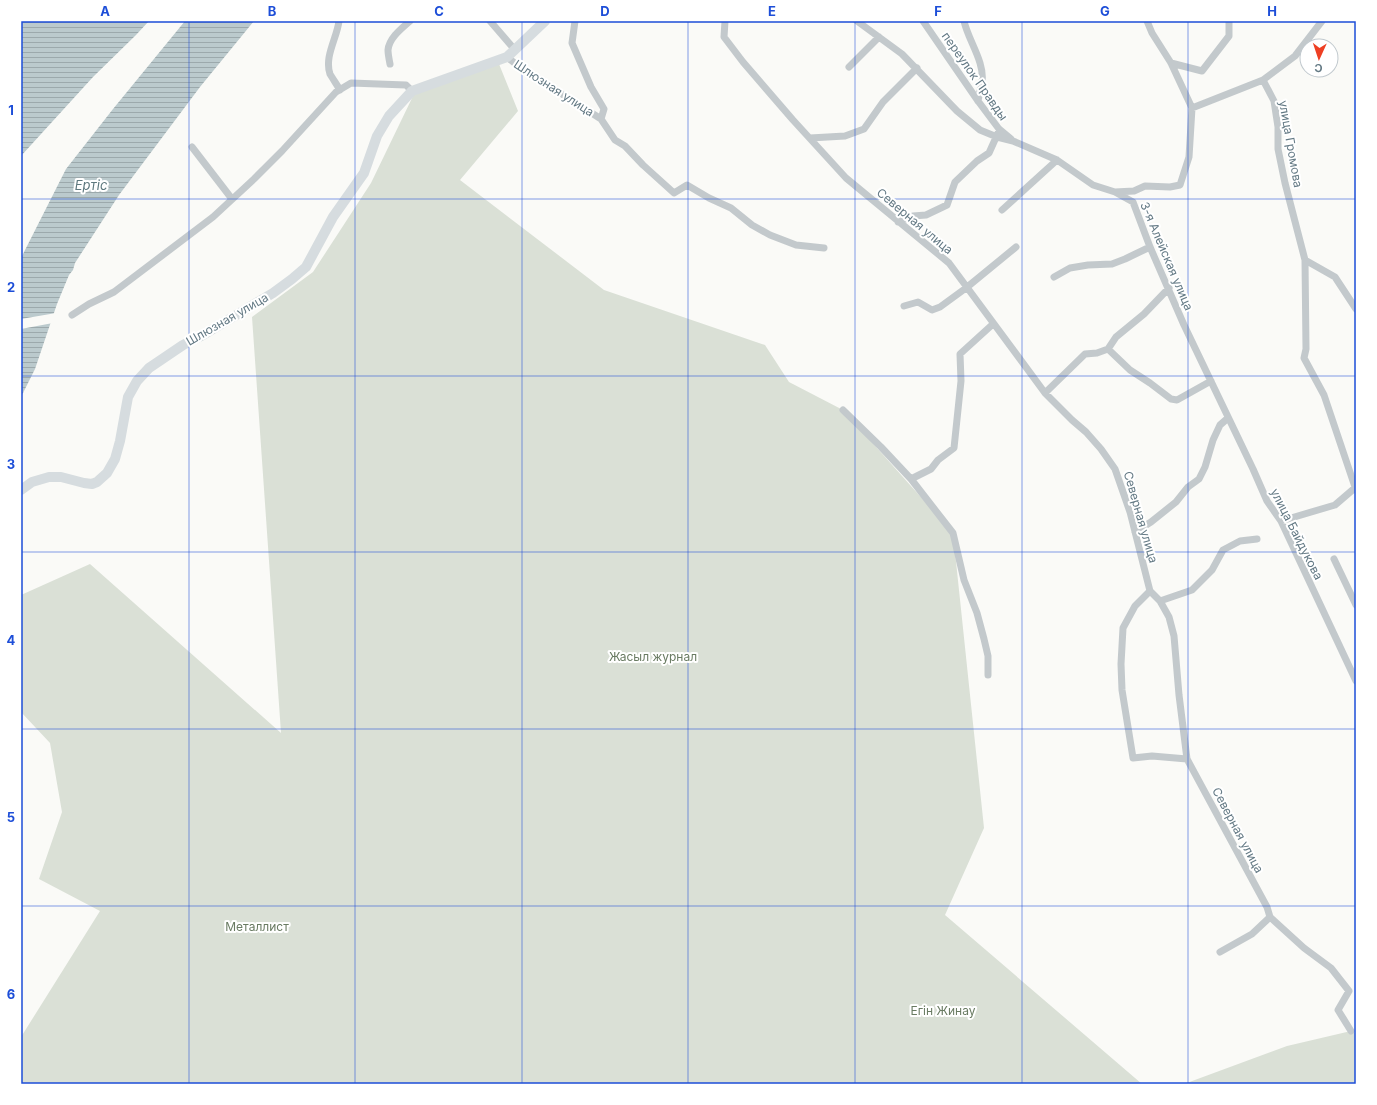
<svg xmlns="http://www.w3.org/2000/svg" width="1377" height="1105" font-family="Inter,sans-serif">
	<defs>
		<pattern id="water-rules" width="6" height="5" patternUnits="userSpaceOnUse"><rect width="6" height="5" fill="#bbcacd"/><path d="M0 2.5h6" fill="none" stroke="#9ca9ac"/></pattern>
	</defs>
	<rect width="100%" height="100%" fill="#fafaf7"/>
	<path fill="#dae0d6" d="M499 64 518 111 460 180 604 290 765 345 789 382 843 410 953 533 984 828 945 915 1142 1084H21V1037L100 911 39 879 62 812 50 743 21 712V595L90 564 281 733 252 317 313 272 371 183 414 94Z
		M1351 1031 1356 1034V1084H1184L1287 1046Z"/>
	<path fill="url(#water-rules)" d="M23 21H149L136 35 93 77 21 156V24Z
		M185 21H254L200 87 119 195 75 263 73 270 69 275 57 304 35 369 21 397V258L66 169 113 109Z"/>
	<path fill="#fafaf7" d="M56 313 53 323 21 329V319Z"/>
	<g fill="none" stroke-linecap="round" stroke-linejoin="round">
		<path stroke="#c3c9cc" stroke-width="7" d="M339 21C337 38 324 57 330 74 333 79 337 85 340 90
			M490 21 515 50
			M575 21 572 43 591 87 604 109 601 119 615 140 625 146 643 165 674 193 687 185 709 198 731 208 752 225 770 235 796 245 824 248
			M725 21 724 37 743 62 793 120 846 178 949 263 1045 393 1072 420 1086 432 1101 449 1115 469 1130 512 1150 591 1160 601 1169 617 1174 636 1179 695 1187 759 1267 907 1270 917 1304 948 1331 968 1349 991 1338 1010 1351 1031
			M857 21 902 54 957 111 980 130 997 137 1013 141 1057 160 1093 185 1115 192
			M923 21 978 101 999 129 1011 139
			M964 21C968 40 985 62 982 82 981 88 979 94 978 101
			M1147 21 1152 33 1171 63 1192 108 1189 157 1180 185 1170 187 1145 186 1134 191 1115 192 1133 202 1150 247 1184 325 1253 469 1267 501 1281 521 1356 681
			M507 57 517 65 601 119
			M1171 63 1202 71 1229 36V21
			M390 64C389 59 388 54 388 50 389 38 402 28 410 21
			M849 67 879 37
			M1263 80 1274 101 1278 127V149L1285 183 1305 260 1335 277 1356 309
			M1192 108 1263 80 1295 56 1322 21
			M810 138 845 136 864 129 883 102 917 68
			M192 147 232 199
			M1002 210 1057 160
			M898 222 913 216 926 215 947 205 955 182 977 161 989 153 998 133
			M1305 260 1306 349 1304 358 1324 395 1356 490
			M1054 277 1070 268 1088 265 1112 264 1125 259 1150 247
			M904 306 918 302 932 310 940 307 966 288 1016 247
			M72 315 89 304 114 292 213 217 254 179 282 151 336 92 351 83 406 85 412 91
			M1108 349 1130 370 1150 383 1171 399 1177 400 1211 381
			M1045 393 1085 354 1097 353 1108 349 1116 337 1144 314 1169 288
			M843 410 881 447 911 479 953 533 964 580 977 613 984 639 988 656V675
			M911 479 931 469 938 460 954 448 961 381 960 354 993 324
			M1281 521 1335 505 1356 487
			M1135 532 1151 522 1176 502 1188 487 1199 479 1205 467 1213 440 1220 425 1228 418
			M1334 559 1356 605
			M1150 591 1135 606 1123 628 1121 664 1122 690 1133 758 1152 756 1187 759
			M1160 601 1192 590 1212 570 1223 550 1240 541 1257 539
			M1220 952 1252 934 1270 917"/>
		<path stroke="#d6dcdf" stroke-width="10" d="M21 490 32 482 49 477H61L84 483 92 484 97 482 107 473 115 459 120 441 128 397 137 381 149 368 183 345 203 335 273 293 292 279 306 267 333 217 364 173 377 136 389 116 412 91 507 57 545 21"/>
	</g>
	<path fill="none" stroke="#1d4ed8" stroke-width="1" stroke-opacity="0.55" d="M189 21V1084M355 21V1084M522 21V1084M688 21V1084M855 21V1084M1022 21V1084M1188 21V1084M21 199H1356M21 376H1356M21 552H1356M21 729H1356M21 906H1356"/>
	<g text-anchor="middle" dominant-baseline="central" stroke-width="4" stroke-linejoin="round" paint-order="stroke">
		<g font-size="12" fill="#637984" stroke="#fff">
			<text transform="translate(975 76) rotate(55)">переулок Правды</text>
			<text transform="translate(554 88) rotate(33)">Шлюзная улица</text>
			<text transform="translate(1291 144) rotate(80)">улица Громова</text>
			<text transform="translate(915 221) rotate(40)">Северная улица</text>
			<text transform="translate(1167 256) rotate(67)">3-я Алейская улица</text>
			<text transform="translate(227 319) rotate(-30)">Шлюзная улица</text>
			<text transform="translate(1141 517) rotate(74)">Северная улица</text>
			<text transform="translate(1297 534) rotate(63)">улица Байдукова</text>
			<text transform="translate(1238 830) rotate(62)">Северная улица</text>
		</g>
		<g font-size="12" fill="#697b62" stroke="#fff">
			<text x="653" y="656">Жасыл журнал</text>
			<text x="257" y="926">Металлист</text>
			<text x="943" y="1010">Егін Жинау</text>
		</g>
		<g font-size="13" font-style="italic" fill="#5e787e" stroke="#fff">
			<text x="91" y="185">Ертіс</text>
		</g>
	</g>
	<rect width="1377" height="1105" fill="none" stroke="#ffffff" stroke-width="44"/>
	<g transform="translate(1319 58) rotate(183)"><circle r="19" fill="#ffffff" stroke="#c1c9ce"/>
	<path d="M0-3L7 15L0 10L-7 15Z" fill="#ee3f23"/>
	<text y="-6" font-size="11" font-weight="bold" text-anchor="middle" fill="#637984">С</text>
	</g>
	<rect x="22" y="22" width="1333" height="1061" fill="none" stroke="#1d4ed8" stroke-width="1.5"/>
	<g font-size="13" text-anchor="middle" font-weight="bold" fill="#1d4ed8">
		<text x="105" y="16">A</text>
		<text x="272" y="16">B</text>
		<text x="439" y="16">C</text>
		<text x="605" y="16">D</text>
		<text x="772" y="16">E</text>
		<text x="938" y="16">F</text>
		<text x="1105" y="16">G</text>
		<text x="1272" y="16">H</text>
		<text x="11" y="115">1</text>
		<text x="11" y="292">2</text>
		<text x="11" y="469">3</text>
		<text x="11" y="645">4</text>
		<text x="11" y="822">5</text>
		<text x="11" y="999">6</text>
	</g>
</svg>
